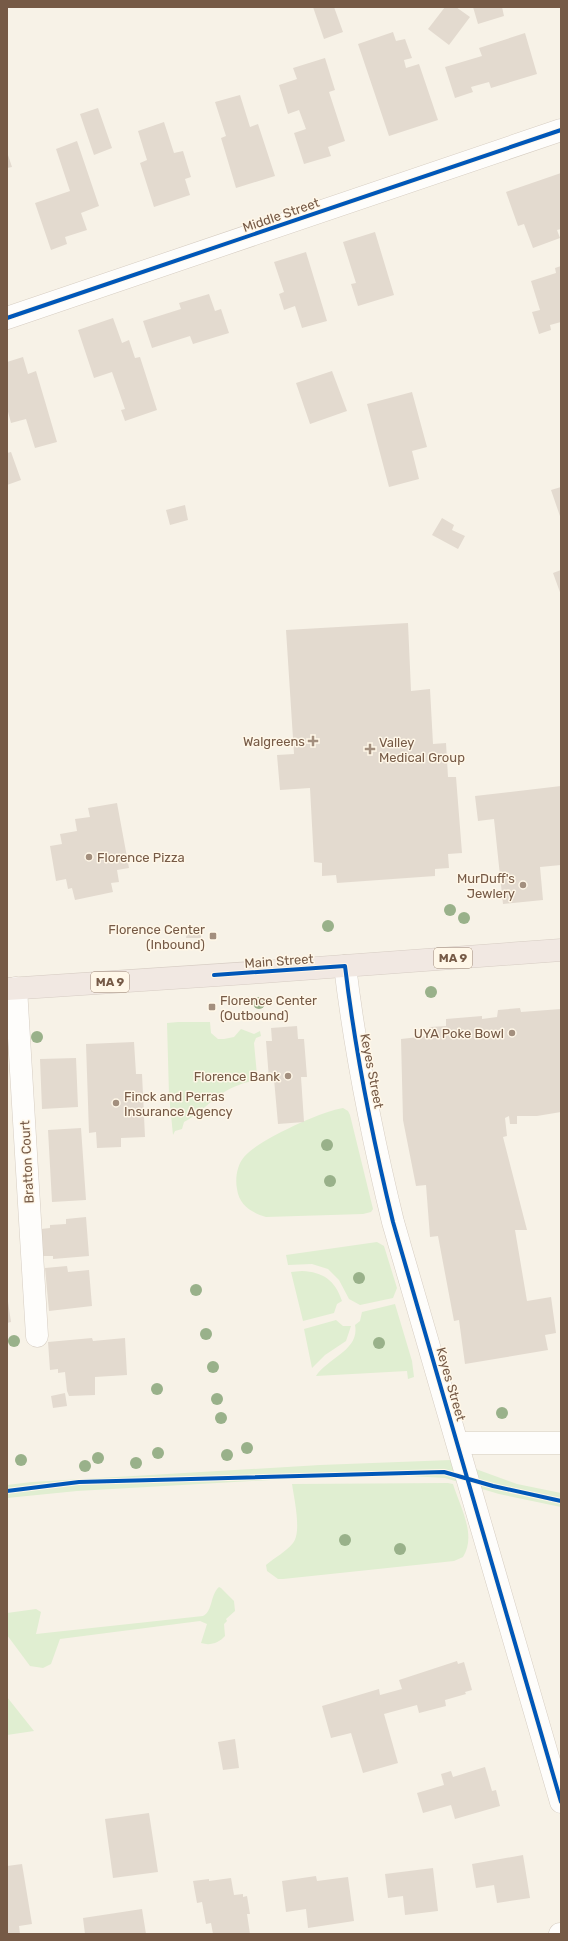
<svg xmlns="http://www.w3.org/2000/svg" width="568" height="1941" font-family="Rubik,sans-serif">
	<rect width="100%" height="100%" fill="#f7f2e7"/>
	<path fill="#e0eed1" d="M178 1022H210L211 1033 218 1039H224L234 1037 241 1029 254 1034 260 1031 261 1036 256 1038 254 1043 257 1075 259 1079C246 1082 233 1086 221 1094 207 1104 199 1114 184 1122L182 1129 175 1131 173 1135 169 1095 167 1023Z
		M343 1108 348 1111 350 1115 373 1209 371 1212 363 1214 266 1217C252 1213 239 1205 237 1189 235 1179 237 1165 244 1157 256 1141 322 1111 343 1108Z
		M377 1242 384 1246 397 1288 393 1298 360 1305 349 1299 339 1280 328 1269 312 1264 288 1265 286 1255Z
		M302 1271C323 1272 335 1280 342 1301L337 1304 334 1313 303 1321 291 1272Z
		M395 1304 412 1361 414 1377 408 1379 407 1371 316 1376C328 1358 360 1350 355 1325L360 1321 362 1312Z
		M336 1320 343 1326H351L346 1341 325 1355 312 1368 304 1329Z
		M451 1460 517 1484 561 1493V1507L499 1494 445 1478 393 1475 322 1477 77 1491 7 1498V1485L32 1482 320 1465Z
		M448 1483 453 1484C460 1507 477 1535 463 1557L454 1561 283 1579H278L267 1571 266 1565C275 1557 286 1552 293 1543 302 1532 294 1498 292 1484Z
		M219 1587 221 1588 234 1601 235 1611 226 1619 227 1621 224 1624 225 1636C219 1643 210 1646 201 1643L207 1624 200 1621 60 1639 51 1664 43 1668 30 1666 7 1635V1613L36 1609 41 1612 36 1634 203 1616C213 1611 210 1595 219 1587Z
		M7 1697 34 1731 7 1735Z"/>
	<path fill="#e3dacf" d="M313 7H334L343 32 324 39Z
		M445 7H456L470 17 449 45 428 29Z
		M473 7H502L504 16 478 24Z
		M393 32 396 41 405 39 412 58 404 60 406 68 419 64 438 120 389 136 358 44Z
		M525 33 537 74 491 88 489 82 471 87 473 92 455 98 445 67 482 56 479 48Z
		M325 58 335 90 329 92 345 141 328 147 331 156 304 164 294 133 306 129 299 110 288 114 279 85 297 79 293 68Z
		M240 95 250 127 258 124 275 176 236 188 221 138 226 136 215 102Z
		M98 108 112 148 94 155 80 114Z
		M164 122 174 153 183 151 191 177 185 179 190 195 154 207 140 163 147 160 138 131Z
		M77 141 99 206 81 213 87 230 65 237 67 244 51 250 35 203 70 191 56 149Z
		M7 152 12 167 7 168Z
		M561 173V229L557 230 560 238 533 248 524 224 518 226 506 192Z
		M375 232 394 295 358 306 351 284 356 283 343 242Z
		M306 252 327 321 302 328 295 306 284 310 279 294 284 292 274 262Z
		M561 266V322L550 325 551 330 539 334 532 312 540 310 531 281 556 273 555 268Z
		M209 294 215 311 221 309 229 333 193 344 190 336 152 348 143 321 181 309 179 303Z
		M113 318 122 343 129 340 135 358 140 357 157 410 125 421 121 410 125 409 112 372 94 378 78 330Z
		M23 357 28 374 36 371 57 442 35 448 26 419 11 423 7 408V362Z
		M332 371 347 411 310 424 296 383Z
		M412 392 427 447 412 451 419 479 389 487 367 404Z
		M11 452 21 480 7 485V453Z
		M561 487V519L551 490Z
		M185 505 188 520 170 525 166 510Z
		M442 518 454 525 452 530 465 536 458 549 432 535Z
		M561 570V595L553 573Z
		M408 623 411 691 430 689 433 744 446 743 448 777H456L462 853 448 854 449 868 435 869V876L337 883 336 875 322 876V863L314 862 310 788 280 790 277 755 294 754 286 630Z
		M561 786V865L540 867 543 900 503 904 494 819 478 821 475 796Z
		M117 803 129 868 117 870 119 882 111 883 113 892 75 900 72 888 68 889 66 879 56 881 50 846 62 844 60 834 77 831 75 819 90 817 88 808Z
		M187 933H201V938H186Z
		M520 1008 521 1012 561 1009V1112L537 1116H517V1124H510L509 1116 505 1118 507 1136 503 1137 527 1230H515L527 1301 551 1297 556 1333 545 1335 548 1350 465 1364 459 1320 454 1321 438 1236 430 1237 426 1185 416 1186 403 1120 401 1039 428 1036V1029L430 1027 446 1026V1019L482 1016V1019L497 1017 498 1010Z
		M297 1026 298 1039H304L307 1077H301L304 1122 278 1124 274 1079H269L266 1041H272L271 1028Z
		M134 1042 136 1074H142L145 1137 121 1138V1147L97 1148 96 1132 89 1133 86 1044Z
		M76 1058 78 1107 42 1109 40 1059Z
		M81 1128 86 1200 52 1202 48 1130Z
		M86 1217 89 1256 53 1259V1256H43L41 1229 50 1228V1225L66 1224V1219Z
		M67 1266 68 1272 89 1270 92 1306 49 1311 45 1268Z
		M7 1295 11 1322 7 1323Z
		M92 1338 93 1341 125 1338 127 1375 95 1377V1395L69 1396 67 1391 65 1372 58 1373V1369L50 1370 48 1342Z
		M65 1393 67 1406 53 1408 51 1396Z
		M457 1661 458 1664 464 1662 472 1690 465 1692 466 1694 445 1700 446 1706 419 1713 417 1705 384 1714 398 1763 363 1773 351 1733 331 1738 322 1706 379 1689 380 1695 402 1689 399 1680Z
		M235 1739 239 1768 223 1770 218 1742Z
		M485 1767 492 1791 496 1790 500 1806 455 1819 451 1805 423 1813 417 1793 444 1785 441 1774 451 1771 453 1777Z
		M149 1813 158 1872 113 1878 105 1819Z
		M523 1855 530 1898 497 1903 494 1885 476 1888 472 1864Z
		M22 1864 32 1924 19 1926 20 1934H7V1866Z
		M433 1868 438 1911 405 1915 403 1896 388 1898 385 1874Z
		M316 1876 317 1881 348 1877 354 1921 308 1928 306 1909 286 1912 282 1881Z
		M231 1878 234 1895 243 1894V1897L247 1896 250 1914H247L250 1934H213L211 1923 206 1924 202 1902 197 1903 193 1881 209 1879V1881Z
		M142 1909 146 1934H85L83 1918Z"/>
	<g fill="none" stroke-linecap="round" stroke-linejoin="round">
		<defs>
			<path id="minor" d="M7 318 561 130
				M345 966C355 1050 373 1140 393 1222L561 1802
				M16 988 37 1336
				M457 1443H561
				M560 1934H561"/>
			<path id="highway" d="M7 989 262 972 561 950"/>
		</defs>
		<use href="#minor" stroke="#d6cdc2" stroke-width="23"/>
		<use href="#highway" stroke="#d6ccc3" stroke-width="23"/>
		<use href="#minor" stroke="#fefdfb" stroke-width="22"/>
		<use href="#highway" stroke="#f1e8e2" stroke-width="22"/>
		<defs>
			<path id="cycleway" d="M7 318 561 130
				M214 975 345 966C355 1050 373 1140 393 1222L561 1802
				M7 1491 79 1482 444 1472 493 1486 561 1501"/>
		</defs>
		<use href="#cycleway" stroke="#fff7e8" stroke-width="6"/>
		<use href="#cycleway" stroke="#0057b8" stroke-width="4"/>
	</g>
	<g fill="#99b18a">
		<circle cx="450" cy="910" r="6"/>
		<circle cx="464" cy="918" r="6"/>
		<circle cx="328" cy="926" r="6"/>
		<circle cx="431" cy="992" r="6"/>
		<circle cx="259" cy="1003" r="6"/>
		<circle cx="37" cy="1037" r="6"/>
		<circle cx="327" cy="1145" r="6"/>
		<circle cx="330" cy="1181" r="6"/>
		<circle cx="359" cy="1278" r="6"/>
		<circle cx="196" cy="1290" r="6"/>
		<circle cx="206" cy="1334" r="6"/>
		<circle cx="14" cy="1341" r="6"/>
		<circle cx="379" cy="1343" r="6"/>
		<circle cx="213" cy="1367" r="6"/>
		<circle cx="157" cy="1389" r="6"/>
		<circle cx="217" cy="1399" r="6"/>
		<circle cx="502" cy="1413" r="6"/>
		<circle cx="221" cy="1418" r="6"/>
		<circle cx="247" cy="1448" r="6"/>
		<circle cx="158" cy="1453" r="6"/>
		<circle cx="227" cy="1455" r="6"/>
		<circle cx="98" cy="1458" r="6"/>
		<circle cx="21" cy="1460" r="6"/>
		<circle cx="136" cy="1463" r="6"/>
		<circle cx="85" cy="1466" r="6"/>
		<circle cx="345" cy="1540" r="6"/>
		<circle cx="400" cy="1549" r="6"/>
	</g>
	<g fill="#a38f7e" stroke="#fff7e8" stroke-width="1.5">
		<path d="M311 735h4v4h4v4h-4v4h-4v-4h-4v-4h4z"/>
		<path d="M368 743h4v4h4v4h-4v4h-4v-4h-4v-4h4z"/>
		<circle cx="89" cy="857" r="4"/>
		<circle cx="523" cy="885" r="4"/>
		<rect x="209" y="932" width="8" height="8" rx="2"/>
		<rect x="208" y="1003" width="8" height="8" rx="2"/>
		<circle cx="512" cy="1033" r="4"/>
		<circle cx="288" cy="1076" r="4"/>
		<circle cx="116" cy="1103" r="4"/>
	</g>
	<g text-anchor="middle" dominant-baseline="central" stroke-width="3" stroke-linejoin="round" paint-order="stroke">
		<g fill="#fff7e8" stroke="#9f8977" stroke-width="1">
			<rect x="434" y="948" width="38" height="20" rx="3"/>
			<rect x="91" y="972" width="38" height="20" rx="3"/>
		</g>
		<g font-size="12" font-weight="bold" fill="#765a46">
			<text x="453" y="958">MA 9</text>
			<text x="110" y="982">MA 9</text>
		</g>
		<g font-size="13" fill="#765a46" stroke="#fff7e8">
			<text transform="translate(281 215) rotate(-19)">Middle Street</text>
			<text transform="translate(279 961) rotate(-4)">Main Street</text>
			<text transform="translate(372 1071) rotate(79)">Keyes Street</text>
			<text transform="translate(27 1162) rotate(-93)">Bratton Court</text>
			<text transform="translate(451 1384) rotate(74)">Keyes Street</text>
		</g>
		<g font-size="13" fill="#765a46" stroke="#fff7e8" text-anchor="end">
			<text x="305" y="741">Walgreens</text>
			<text x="379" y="742" text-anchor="start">Valley<tspan x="379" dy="15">Medical Group</tspan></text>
			<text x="97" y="857" text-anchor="start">Florence Pizza</text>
			<text x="515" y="878">MurDuff's<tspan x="515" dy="15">Jewlery</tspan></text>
			<text x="205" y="929">Florence Center<tspan x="205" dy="15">(Inbound)</tspan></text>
			<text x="220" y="1000" text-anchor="start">Florence Center<tspan x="220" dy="15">(Outbound)</tspan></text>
			<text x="504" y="1033">UYA Poke Bowl</text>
			<text x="280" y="1076">Florence Bank</text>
			<text x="124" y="1096" text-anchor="start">Finck and Perras<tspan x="124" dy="15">Insurance Agency</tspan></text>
		</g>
	</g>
	<rect width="568" height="1941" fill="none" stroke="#765a46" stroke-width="16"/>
</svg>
